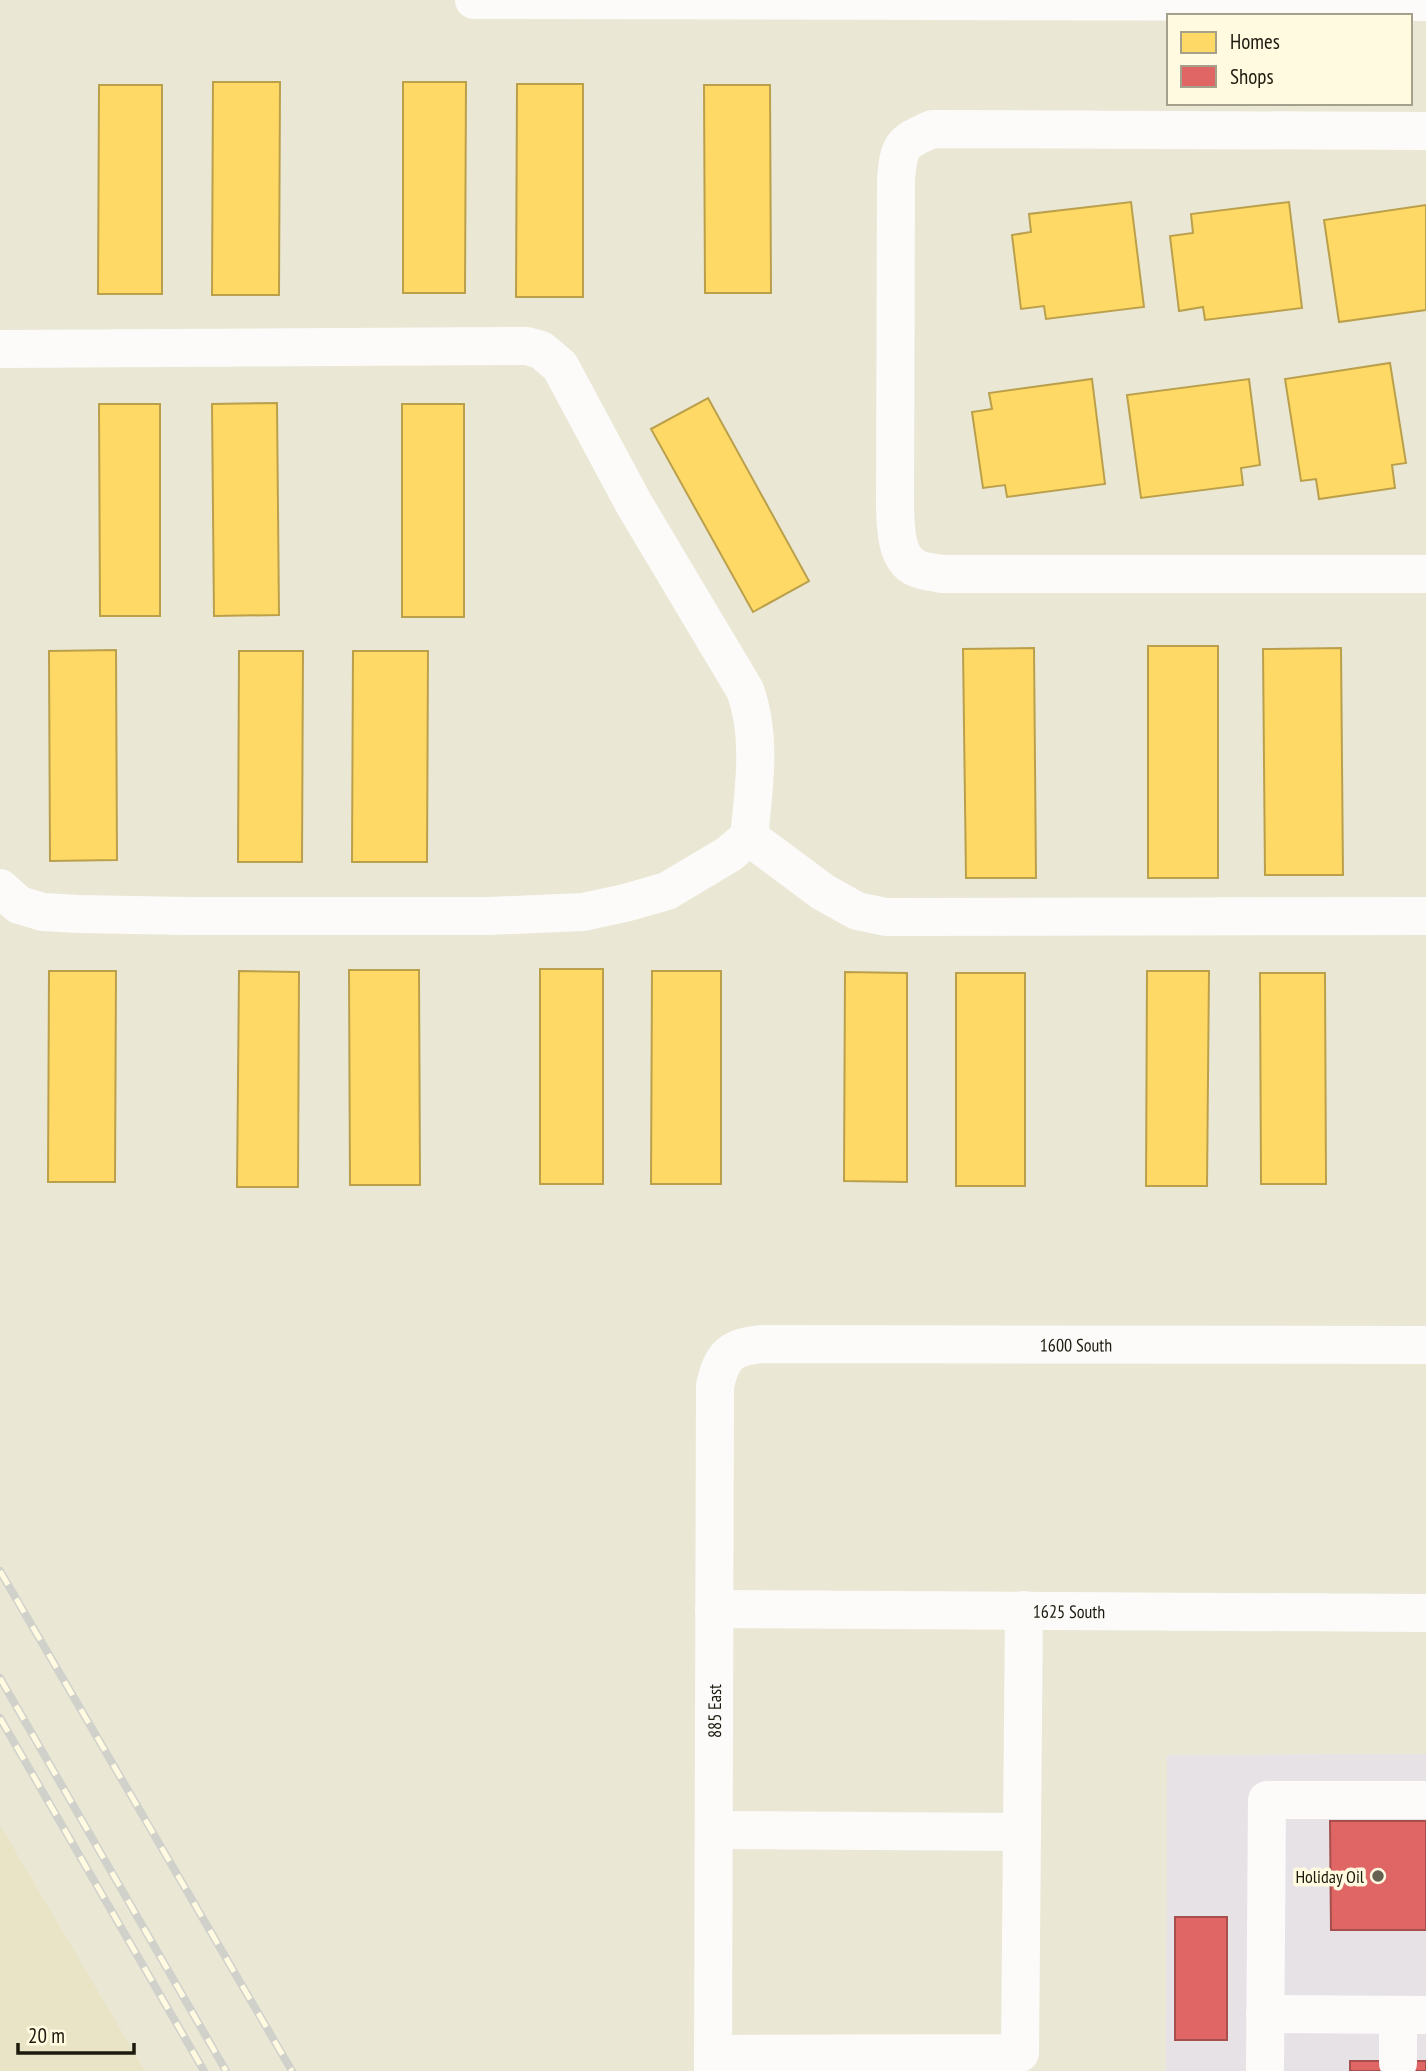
<svg xmlns="http://www.w3.org/2000/svg" width="1426" height="2071" font-family="'PT Sans Narrow',sans-serif">
	<rect width="100%" height="100%" fill="#eae7d5"/>
	<path fill="#e7e2e6" d="M1426 1754V2071H1166L1167 1755Z"/>
	<path fill="#e9e4c6" d="M0 1825 145 2071H0Z"/>
	<path fill="#ffd966" stroke="#bba04c" stroke-width="2" d="M213 82H280L279 295H212Z
		M403 82H466L465 293H403Z
		M517 84H583V297H516Z
		M99 85H162V294H98Z
		M704 85H770L771 293H705Z
		M1131 202 1144 307 1046 319 1044 306 1021 309 1012 235 1031 232 1029 214Z
		M1289 202 1302 308 1205 320 1203 307 1179 311 1170 236 1193 233 1191 214Z
		M1426 205V310L1339 322 1324 220Z
		M1390 363 1406 463 1392 465 1395 488 1319 499 1316 479 1301 481 1285 379Z
		M1092 379 1105 484 1007 497 1005 485 983 488 972 412 992 409 989 393Z
		M1249 379 1260 465 1241 468 1243 485 1141 498 1127 395Z
		M708 398 809 581 753 612 651 429Z
		M277 403 279 615 214 616 212 404Z
		M99 404H160V616H100Z
		M402 404H464V617H402Z
		M1148 646H1218V878H1148Z
		M1034 648 1036 878H966L963 649Z
		M1341 648 1343 875H1265L1263 649Z
		M116 650 117 860 50 861 49 651Z
		M239 651H303L302 862H238Z
		M353 651H428L427 862H352Z
		M540 969H603V1184H540Z
		M349 970H419L420 1185H350Z
		M49 971H116L115 1182H48Z
		M239 971 299 972 298 1187H237Z
		M652 971H721V1184H651Z
		M1147 971H1209L1207 1186H1146Z
		M845 972 907 973V1182L844 1181Z
		M956 973H1025V1186H956Z
		M1260 973H1325L1326 1184H1261Z"/>
	<path fill="#e06666" stroke="#a64f4c" stroke-width="2" d="M1330 1821H1426V1930H1331Z
		M1175 1917H1227V2040H1175Z
		M1350 2061H1426V2071H1350Z"/>
	<g fill="none" stroke-linecap="round" stroke-linejoin="round">
		<g stroke="#fcfbf9" stroke-width="38">
			<path d="M474 0 1426 2"/>
			<path d="M1426 131 932 129C901 143 899 145 896 179L895 508C896 529 895 563 921 570 928 572 936 573 943 574H1426"/>
			<path d="M0 349 527 346 541 350 560 366 634 504 745 690C762 736 754 789 749 837"/>
			<path d="M0 888 19 905 43 912 79 914 188 916H488L583 912 625 903 667 891 729 854 749 837 823 892 857 911 886 917 1426 916"/>
			<path id="s1" d="M714 1609 1426 1613"/>
			<path d="M715 1830 1021 1832"/>
			<path d="M1265 2014 1426 2015"/>
			<path d="M713 2054 1020 2053 1024 1610"/>
			<path d="M1398 2063V2015"/>
			<path id="s2" d="M713 2071 715 1386C722 1354 731 1347 763 1344L1426 1345"/>
			<path d="M1265 2071 1267 1800H1426"/>
		</g>
		<defs>
			<path id="rail" d="M0 1571 292 2071
				M0 1678 226 2071
				M0 1718 204 2071"/>
		</defs>
		<use href="#rail" stroke="#d1d1cc" stroke-width="8"/>
		<use href="#rail" stroke="#fffae0" stroke-width="5" stroke-dasharray="16" stroke-linecap="butt"/>
	</g>
	<circle fill="#656254" stroke="#fffae0" stroke-width="2.5" cx="1378" cy="1876" r="7"/>
	<g text-anchor="middle" dominant-baseline="central" stroke-width="7" stroke-linejoin="round" paint-order="stroke">
		<g font-size="18" fill="#1d1a0e" stroke="#fffae0">
			<text stroke="none"><textPath href="#s2" startOffset="1069">1600 South</textPath></text>
			<text stroke="none"><textPath href="#s1" startOffset="355">1625 South</textPath></text>
			<text stroke="none"><textPath href="#s2" startOffset="360">885 East</textPath></text>
		</g>
		<g font-size="18" fill="#1d1a0e" stroke="#fffae0" text-anchor="end">
			<text x="1364" y="1876">Holiday Oil</text>
		</g>
	</g>
	<rect x="1167" y="14" width="245" height="91" fill="#fffae0" stroke="#a5a08c" stroke-width="2"/>
	<rect x="1181" y="32" width="35" height="21" fill="#ffd966" stroke="#a5a08c" stroke-width="2"/>
	<text x="1230" y="49" font-size="21" fill="#1d1a0e">Homes</text>
	<rect x="1181" y="66" width="35" height="21" fill="#e06666" stroke="#a5a08c" stroke-width="2"/>
	<text x="1230" y="84" font-size="21" fill="#1d1a0e">Shops</text>
	<path d="M18 2043v10h116v-10" fill="none" stroke="#1d1a0e" stroke-width="3.5"/>
	<text x="28" y="2043" font-size="21" fill="#1d1a0e" stroke="#fffae0" stroke-width="5" paint-order="stroke">20 m</text>
</svg>
